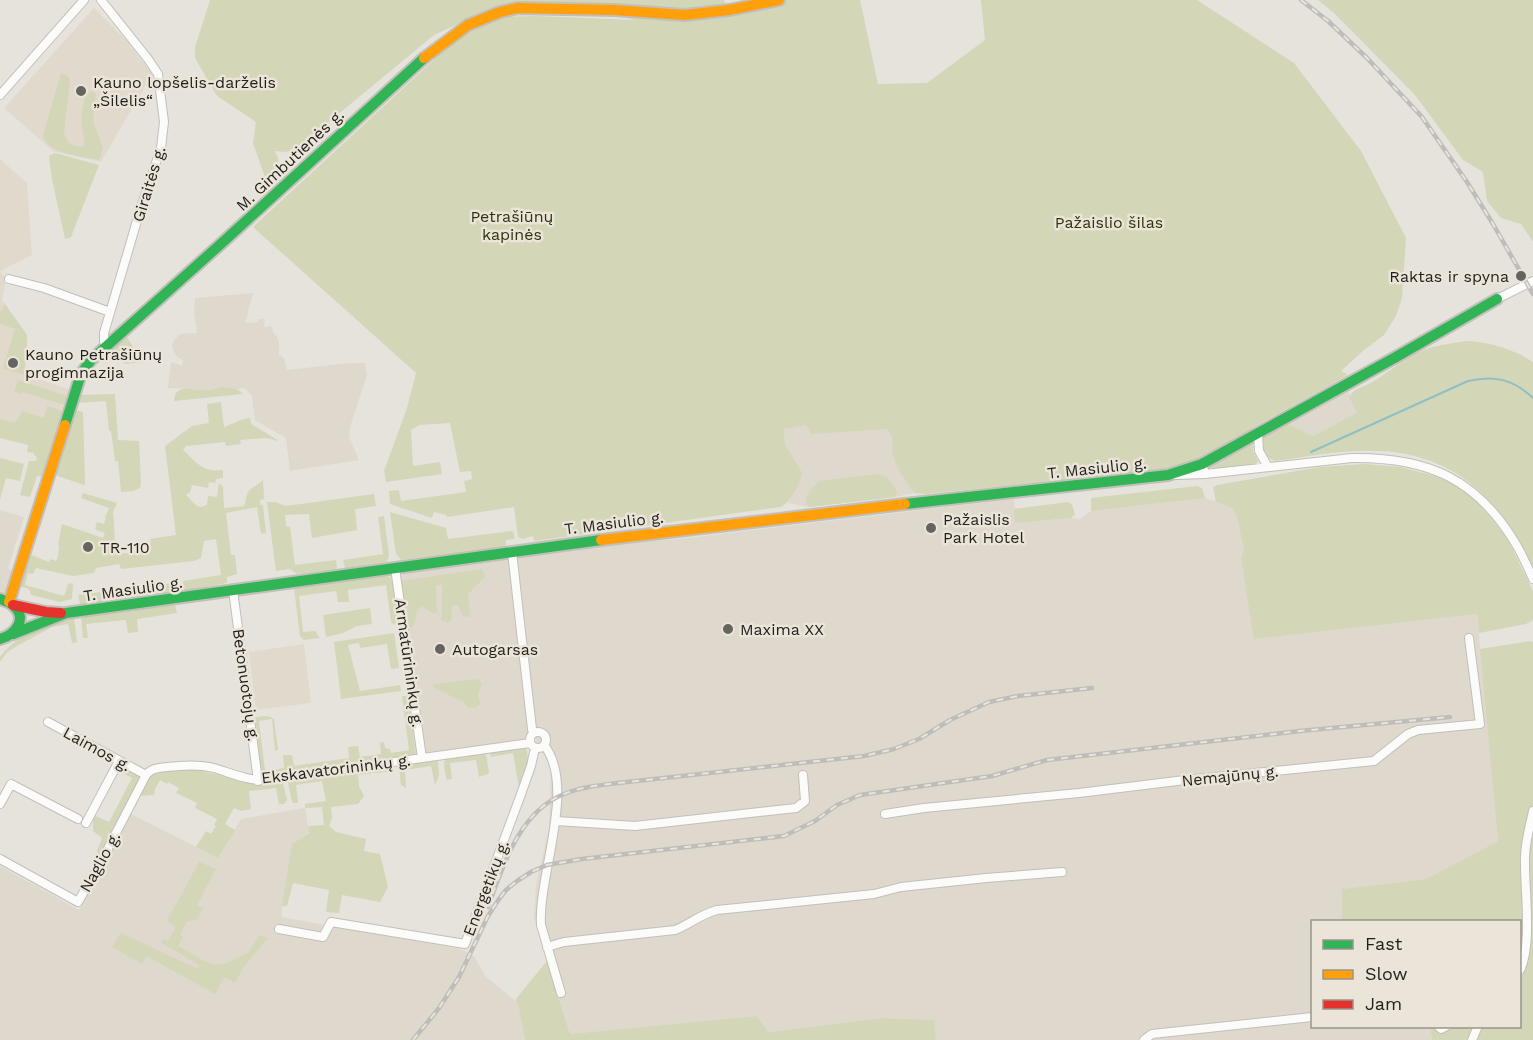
<svg xmlns="http://www.w3.org/2000/svg" width="1533" height="1040" font-family="'Work Sans',sans-serif">
	<rect width="100%" height="100%" fill="#e6e3dd"/>
	<path fill="#dfd8cc" d="M253 293 245 323 258 322V319H265L264 327 272 326 273 333 277 337 279 342V355L284 358 287 370 350 363H365L367 375 350 427 349 437 359 460 290 471 286 438 255 420 252 396 245 388 237 389 222 388 206 390 168 388 171 362 182 366 183 360 177 357 174 352 172 346 174 340 180 334 197 333 194 312 195 298Z
		M1348 391 1358 413 1313 436 1285 423Z
		M806 425 886 429 890 433 894 442 893 458 911 489 915 493 895 497 809 507 788 503 803 474 785 444 784 429Z
		M1205 498 1226 505 1233 509 1237 517 1244 551 1255 639 1477 614 1498 841 1426 879 1342 889V921L1312 922V1026L1430 1027 1432 1040H936L934 1020 882 1018 769 1032 756 1016 570 1034 534 917 536 885 549 828 551 767 546 755 538 750 536 738 426 754 400 586V581L403 573 408 571 612 544 679 539 1014 499 1016 523 1071 518 1080 519 1091 511Z
		M0 510 24 517 8 568 14 571 4 596 0 595Z
		M305 808 309 832 292 844 281 917 461 949 474 956 486 977 518 1003 525 1040H0V866L79 910 131 814 218 858 241 819Z"/>
	<path fill="#e1dacc" d="M94 8 126 40 152 74 101 162 53 151 4 108Z
		M0 159 27 183 32 255 0 271 6 279 2 300 27 335V350L24 375 69 389 51 445 0 431Z
		M304 644 311 703 256 710 249 652Z"/>
	<path fill="#d3d6b7" d="M210 0H724L729 10 777 0H860L878 84 927 83 985 40 981 0H1197L1294 63 1361 151 1406 238 1402 298 1396 316 1384 335 1364 350 1341 371 1347 374 1346 376 1252 428 1251 431C1225 445 1199 460 1170 469L926 494 915 493 911 489C906 481 894 464 893 455 892 445 895 436 886 429L811 434 806 425 784 429 785 444 803 474C797 486 793 500 781 507L534 541 533 536 523 539 518 537 514 507 447 517 446 515 434 512 432 518 390 504 389 491 399 490 401 501 466 492 464 481 472 479 471 471 460 472 450 423 419 425 411 430 413 466 440 462 442 474 386 482 384 471 407 408 416 373 253 227 465 31 501 17 535 16 636 20 565 4 532 2 508 4 484 12 434 35 296 149 286 152 275 151 279 161 274 177 266 180 253 143 256 122 217 96 195 58V47Z
		M1318 0H1533V242L1521 224 1501 218 1487 201 1483 172 1463 160 1415 95 1334 13Z
		M61 73 69 77 70 81 64 134 68 142 75 146 83 147C86 139 82 131 82 123 81 112 83 103 87 94L92 91 96 94 93 120 103 148 99 160C83 156 47 155 43 135Z
		M55 153 99 165 71 237 65 239 52 179 49 156Z
		M5 304 27 335V350L24 375 3 368 15 329 0 324V311L2 310Z
		M125 334 135 350 146 362 124 364 122 359 115 354 106 352Z
		M1466 341C1490 342 1513 349 1533 362V567C1503 502 1455 454 1380 451 1345 449 1309 456 1275 461 1263 457 1256 443 1267 433 1272 429 1280 426 1285 423L1313 436 1357 413 1349 397C1354 388 1364 387 1372 382 1393 370 1410 353 1433 347 1444 344 1455 343 1466 341Z
		M18 380 67 396 64 405 23 392 21 394 14 392Z
		M222 387 237 389 243 394 174 401C175 382 194 391 206 390 211 390 217 388 222 387Z
		M115 394 118 440 139 441 141 483 140 488 133 491 121 492 118 461H115L111 431H109L106 401 77 403 79 395Z
		M221 402 224 427 244 419 250 418 251 424 279 441 266 438 240 440 241 444 226 446 225 442 186 446 183 450C196 462 203 473 223 470V478L216 479 215 483 209 482 208 488 192 485 190 492 186 495 197 506 201 507 207 505 208 496 217 497 219 483 223 487 224 508 244 506C246 502 246 496 248 492 252 486 259 486 263 479L264 499 260 500V505H263L266 533 261 534 257 507 226 513 231 555H235L237 574 227 577V583L184 591 183 581 221 575 216 539 204 541 201 558 194 561 121 569 119 564 96 568 94 573 73 576 36 568 33 574 28 573 25 585 64 596 68 584 73 583 72 599 60 602 31 595 30 591 27 588 17 586 25 565H28L31 555 49 562 50 559 56 561 58 557 59 546 58 545 62 524 103 538 105 533 95 529 97 522 104 524 106 518H105L109 508 81 498 83 493 117 503 113 512 116 554 144 552 142 545 151 544 150 539 176 535 165 446 192 426 209 423 207 404Z
		M47 406 65 412 43 477 37 476 30 497 20 495 29 461H36L37 457 34 455V453L27 452 28 445 0 438V419C12 423 17 425 22 411L44 418Z
		M74 410 83 412 85 483 84 485 55 475Z
		M1251 445 1253 446V452L1258 461 1256 465 1213 470 1210 468 1213 465Z
		M0 458 24 464 20 481 6 478 0 500Z
		M1365 464 1400 467 1435 476 1458 486 1473 498 1492 519 1508 540 1528 581 1533 592V620L1526 624 1479 633 1477 614 1254 639 1241 558 1244 551 1237 517 1233 509 1226 505 1216 502 1213 487 1217 485 1320 467Z
		M878 474C889 477 892 483 897 492L895 497 809 507 806 503V499L812 488 820 481Z
		M1197 486 1202 488 1205 498 1091 511V498Z
		M374 494 376 506 355 509 357 530 312 538 309 514 285 515 286 526 290 527 295 565 336 560 337 569 297 574 290 569 276 571 267 502H275L286 506Z
		M1068 502 1072 505 1075 514 1071 518 1015 523 1014 509Z
		M390 512 446 528 448 539 513 531 515 539 506 540V547L401 560 396 554Z
		M384 516 389 555 387 562 345 568 343 560 383 554 378 517Z
		M482 569 485 577 468 594 470 617 463 616 458 605H452L451 620 447 623 441 620 442 614V585H436L437 613H433L421 606 417 612 413 627 407 628 400 586 402 581Z
		M386 576 390 577 393 582 398 623 393 624 391 621 386 585 348 590 349 602H338L336 591 299 596 303 632 315 631 320 638 304 640 300 636 294 588Z
		M174 583 175 592 80 605 78 595Z
		M175 604 177 613 137 619 138 632 128 633 126 620 86 624 88 638H83L81 616Z
		M370 608 372 624 357 626 343 633 326 637 323 615Z
		M74 617 77 642 72 643 68 624 52 627 17 646 7 652 0 662V657C17 634 47 623 74 617Z
		M394 633 399 668 391 669 387 644 360 648 359 643 348 645 360 691 400 685 401 691 341 699 334 642Z
		M1530 641 1533 642V1040H1432L1430 1027 1520 1026V922L1342 921V889L1426 879 1498 841 1480 649Z
		M477 679 482 684 478 694 480 704 475 708H469L463 702 433 687 434 684Z
		M402 696H408L416 755 261 776 253 720C257 715 269 715 274 719L278 750 275 751 272 719 259 721 265 771 284 768 283 755H292L294 766 349 758 348 747 358 746 360 757 381 754 380 743 384 742 385 748 390 749 391 753 409 750Z
		M524 748 527 750 528 761 519 787 513 753 491 757 490 753Z
		M484 753 486 755 489 772 488 774 479 777 476 760 450 763 452 779 447 780 445 773 444 762 446 759Z
		M435 760 438 762 439 775 435 785 431 766 405 770 406 788 401 785 399 766Z
		M388 766H392L394 771 358 775 359 786 364 796 358 804 331 807 332 818 329 826 336 832 366 839 364 851 380 854 388 887 380 902 342 895 339 913 326 912 329 890 293 883 287 906H282L292 844 309 833 308 826 324 825 322 807 305 808V804L326 801 322 781 296 785 298 803H293L291 798 288 782Z
		M119 767 139 776 140 779 99 857 97 851 102 838 93 831V815L109 822 132 778 120 771 115 779 112 778Z
		M194 769 258 785 281 782 283 783 287 800 284 804H279L276 788 249 791 251 809 241 811 234 808 225 824 235 830 218 858 196 847 206 831 211 834 216 826 214 825 217 819 195 808 197 803 176 793 179 788 168 782 167 784 160 780 155 789 154 795 142 796 141 793C144 788 146 781 150 776 157 766 183 770 194 769Z
		M199 862 216 869 197 905 203 908 196 920 187 921 180 935 183 937 178 946 200 959 214 965 224 964 248 953 260 935 268 938 244 966 235 983 224 977 215 994 147 956 142 964 112 947 121 933 198 969 199 965 162 943 163 939 168 941 176 927 167 921Z
		M547 961 570 1034 756 1016 769 1032 882 1018 934 1020 936 1040H525L518 1003 515 1000Z"/>
	<g fill="none" stroke-linecap="round" stroke-linejoin="round">
		<path stroke="#8ec0c6" stroke-width="2" d="M1311 452 1468 381C1494 375 1513 379 1533 398"/>
		<defs>
			<path id="street" d="M101 0 148 59 158 74 164 122 161 148 141 207 104 333V341L106 346
				M0 95 84 0
				M9 279 44 288 110 312
				M1497 299 1533 281
				M1258 434 1259 451 1268 467
				M1202 464 1205 474 1352 458C1428 457 1478 479 1517 546 1523 556 1528 568 1533 579
				M1176 475 1205 474
				M512 552 532 729 533 733
				M395 568 422 758
				M233 590 258 781
				M48 722 146 775
				M530 740a8 8 0 1 1 16 0a8 8 0 1 1-16 0Z
				M544 745C577 787 538 874 541 925L561 993
				M0 804 11 784 78 819
				M885 814 924 808 1079 793 1185 780 1374 761 1408 734 1418 730 1480 724 1469 638
				M556 821 635 826 796 808 805 801 803 775
				M86 823 119 761
				M0 859 78 902 101 862 146 775C152 768 158 768 167 767 183 765 199 764 214 768 231 773 248 781 265 780L530 743
				M279 929 323 937 331 922 465 944 520 797 531 766 535 748
				M547 947 564 942 675 930C690 924 701 914 717 910L874 894 901 887 986 878 1062 872
				M1520 970C1533 944 1524 888 1525 858 1525 842 1530 826 1533 811
				M1438 1026 1441 1029 1447 1026
				M1144 1040 1152 1034 1312 1017
				M1472 1040 1478 1026"/>
			<path id="fast" d="M65 425 81 374 91 360 223 242 424 58
				M905 504 1168 475 1202 464 1396 357 1497 299
				M0 599C5 601 10 602 14 606 28 619 15 635 0 639
				M13 634 66 613 601 540"/>
			<path id="slow" d="M424 58 468 25 500 12 518 8 614 10 685 15 729 10 779 0
				M601 540 905 504
				M9 602 65 425"/>
			<path id="jam" d="M13 605 46 612 61 613"/>
		</defs>
		<use href="#street" stroke="#c2bfbb" stroke-width="10"/>
		<use href="#fast" stroke="#c2bfbb" stroke-width="14"/>
		<use href="#slow" stroke="#c2bfbb" stroke-width="14"/>
		<use href="#jam" stroke="#c2bfbb" stroke-width="14"/>
		<use href="#street" stroke="#fbfbfa" stroke-width="8"/>
		<use href="#fast" stroke="#30b455" stroke-width="10"/>
		<use href="#slow" stroke="#ff9f0a" stroke-width="10"/>
		<use href="#jam" stroke="#e5322d" stroke-width="10"/>
		<defs>
			<path id="rail" d="M1301 0 1328 21 1367 58 1422 117 1467 182 1493 224 1533 294
				M488 907C503 866 519 812 564 794 581 787 600 785 618 783L864 756 894 749 919 739 950 720 989 702 1018 696 1092 688
				M413 1040 439 1008 459 977 488 916 499 899 506 890 517 881 531 872 547 865 582 859 784 836 815 821 837 805 860 795 992 776 1047 760 1300 731 1450 717"/>
		</defs>
		<use href="#rail" stroke="#bdbdbb" stroke-width="4.5"/>
		<use href="#rail" stroke="#eae4d9" stroke-width="2" stroke-dasharray="7" stroke-linecap="butt"/>
	</g>
	<g fill="#66645f" stroke="#eae4d9" stroke-width="2">
		<circle cx="81" cy="91" r="6"/>
		<circle cx="1521" cy="276" r="6"/>
		<circle cx="13" cy="363" r="6"/>
		<circle cx="931" cy="528" r="6"/>
		<circle cx="88" cy="547" r="6"/>
		<circle cx="728" cy="629" r="6"/>
		<circle cx="440" cy="649" r="6"/>
	</g>
	<g text-anchor="middle" dominant-baseline="central" stroke-width="5" stroke-linejoin="round" paint-order="stroke">
		<g font-size="16" fill="#211f1b" stroke="#eae4d9" text-anchor="start">
			<text x="93" y="82">Kauno lopšelis-darželis<tspan x="93" dy="18">„Šilelis“</tspan></text>
			<text x="1509" y="276" text-anchor="end">Raktas ir spyna</text>
			<text x="25" y="354">Kauno Petrašiūnų<tspan x="25" dy="18">progimnazija</tspan></text>
			<text x="943" y="519">Pažaislis<tspan x="943" dy="18">Park Hotel</tspan></text>
			<text x="100" y="547">TR-110</text>
			<text x="740" y="629">Maxima XX</text>
			<text x="452" y="649">Autogarsas</text>
		</g>
		<g font-size="16" fill="#211f1b" stroke="#eae4d9">
			<text transform="translate(290 160) rotate(-43)">M. Gimbutienės g.</text>
			<text transform="translate(149 184) rotate(-73)">Giraitės g.</text>
			<text transform="translate(1097 468) rotate(-6)">T. Masiulio g.</text>
			<text transform="translate(614 523) rotate(-7)">T. Masiulio g.</text>
			<text transform="translate(133 589) rotate(-8)">T. Masiulio g.</text>
			<text transform="translate(409 663) rotate(82)">Armatūrininkų g.</text>
			<text transform="translate(246 685) rotate(82)">Betonuotojų g.</text>
			<text transform="translate(97 749) rotate(29)">Laimos g.</text>
			<text transform="translate(336 769) rotate(-7)">Ekskavatorininkų g.</text>
			<text transform="translate(1230 776) rotate(-6)">Nemajūnų g.</text>
			<text transform="translate(100 862) rotate(-61)">Naglio g.</text>
			<text transform="translate(486 888) rotate(-69)">Energetikų g.</text>
		</g>
		<g font-size="16" fill="#303409" stroke="#eae4d9">
			<text x="512" y="216">Petrašiūnų<tspan x="512" dy="18">kapinės</tspan></text>
			<text x="1109" y="222">Pažaislio šilas</text>
		</g>
	</g>
	<rect x="1311" y="920" width="210" height="108" fill="#eae4d9" stroke="#9a958d" stroke-width="1.5"/>
	<rect x="1323" y="940" width="30" height="9" fill="#30b455" stroke="#9a958d" stroke-width="1.5"/>
	<text x="1365" y="950" font-size="18" fill="#211f1b">Fast</text>
	<rect x="1323" y="970" width="30" height="9" fill="#ff9f0a" stroke="#9a958d" stroke-width="1.5"/>
	<text x="1365" y="980" font-size="18" fill="#211f1b">Slow</text>
	<rect x="1323" y="1000" width="30" height="9" fill="#e5322d" stroke="#9a958d" stroke-width="1.5"/>
	<text x="1365" y="1010" font-size="18" fill="#211f1b">Jam</text>
</svg>
